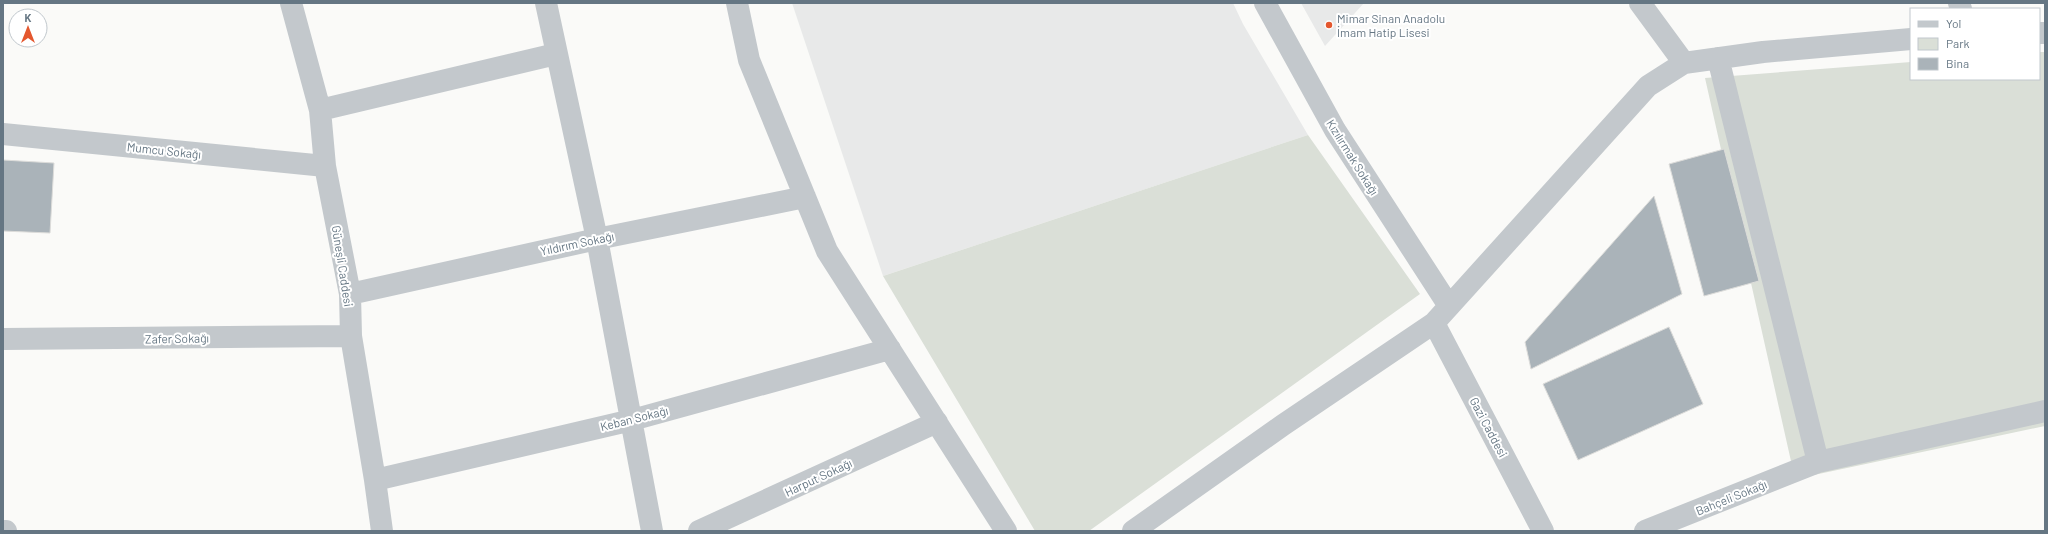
<svg xmlns="http://www.w3.org/2000/svg" width="2048" height="534" font-family="Barlow,sans-serif">
	<rect width="100%" height="100%" fill="#fafaf8"/>
	<path fill="#e8e9e9" d="M792 3H1233L1243 24 1308 135 883 276Z
		M1301 3H1364L1325 46Z"/>
	<path fill="#dadfd7" d="M2039 52H2045V426L1795 479 1705 78 1911 62V79H2039Z
		M1308 135 1420 294 1089 531H1035L883 276Z"/>
	<path fill="#aab3b9" stroke="#dcdcda" d="M1724 149 1759 281 1704 296 1669 164Z
		M3 160 54 163 50 233 3 231Z
		M1654 196 1682 294 1531 369 1525 342Z
		M1669 327 1703 404 1578 460 1543 384Z"/>
	<g fill="none" stroke-linecap="round" stroke-linejoin="round">
		<path stroke="#c3c8cc" stroke-width="22" d="M291 3 320 110 325 166 350 294 351 336 375 480 382 531
			M546 3 597 239 652 531
			M737 3 749 60 827 251 1006 531
			M1265 3 1335 130 1449 306
			M1640 3 1684 63
			M1959 3 1961 9
			M2039 33H2045
			M1718 58 1818 462 2045 411
			M320 110 556 54
			M3 134 325 166
			M350 294 597 239 805 197
			M1434 323 1543 531
			M3 339 351 336
			M375 480 632 420 890 349
			M3 531H6
			M699 531 937 422
			M1133 531 1283 425 1434 323 1648 86 1684 63 1763 52 1911 39
			M1645 531 1818 462"/>
	</g>
	<circle fill="#e4572e" stroke="#fff" stroke-width="1.5" cx="1329" cy="25" r="4"/>
	<g text-anchor="middle" dominant-baseline="central" stroke-width="4" stroke-linejoin="round" paint-order="stroke">
		<g font-size="12" fill="#657683" stroke="#fff" text-anchor="start">
			<text x="1337" y="18">Mimar Sinan Anadolu<tspan x="1337" dy="14">İmam Hatip Lisesi</tspan></text>
		</g>
		<g font-size="12" fill="#657683" stroke="#fff">
			<text transform="translate(164 150) rotate(6)">Mumcu Sokağı</text>
			<text transform="translate(1353 157) rotate(58)">Kızılırmak Sokağı</text>
			<text transform="translate(577 243) rotate(-12)">Yıldırım Sokağı</text>
			<text transform="translate(343 266) rotate(81)">Güneşli Caddesi</text>
			<text transform="translate(177 338) rotate(-1)">Zafer Sokağı</text>
			<text transform="translate(634 418) rotate(-14)">Keban Sokağı</text>
			<text transform="translate(1489 427) rotate(62)">Gazi Caddesi</text>
			<text transform="translate(818 477) rotate(-25)">Harput Sokağı</text>
			<text transform="translate(1731 497) rotate(-22)">Bahçeli Sokağı</text>
		</g>
	</g>
	<rect width="2048" height="534" fill="none" stroke="#657683" stroke-width="8"/>
	<rect x="1910" y="8" width="130" height="72" fill="#ffffff" stroke="#c1c8cd"/>
	<rect x="1918" y="21" width="20" height="6" fill="#c3c8cc" stroke="#c1c8cd"/>
	<text x="1946" y="28" font-size="12" fill="#657683">Yol</text>
	<rect x="1918" y="38" width="20" height="12" fill="#dadfd7" stroke="#c1c8cd"/>
	<text x="1946" y="48" font-size="12" fill="#657683">Park</text>
	<rect x="1918" y="58" width="20" height="12" fill="#aab3b9" stroke="#c1c8cd"/>
	<text x="1946" y="68" font-size="12" fill="#657683">Bina</text>
	<g transform="translate(28 28)"><circle r="19" fill="#ffffff" stroke="#c1c8cd"/>
	<path d="M0-3L7 15L0 10L-7 15Z" fill="#e4572e"/>
	<text y="-6" font-size="11" font-weight="bold" text-anchor="middle" fill="#657683">K</text>
	</g>
</svg>
